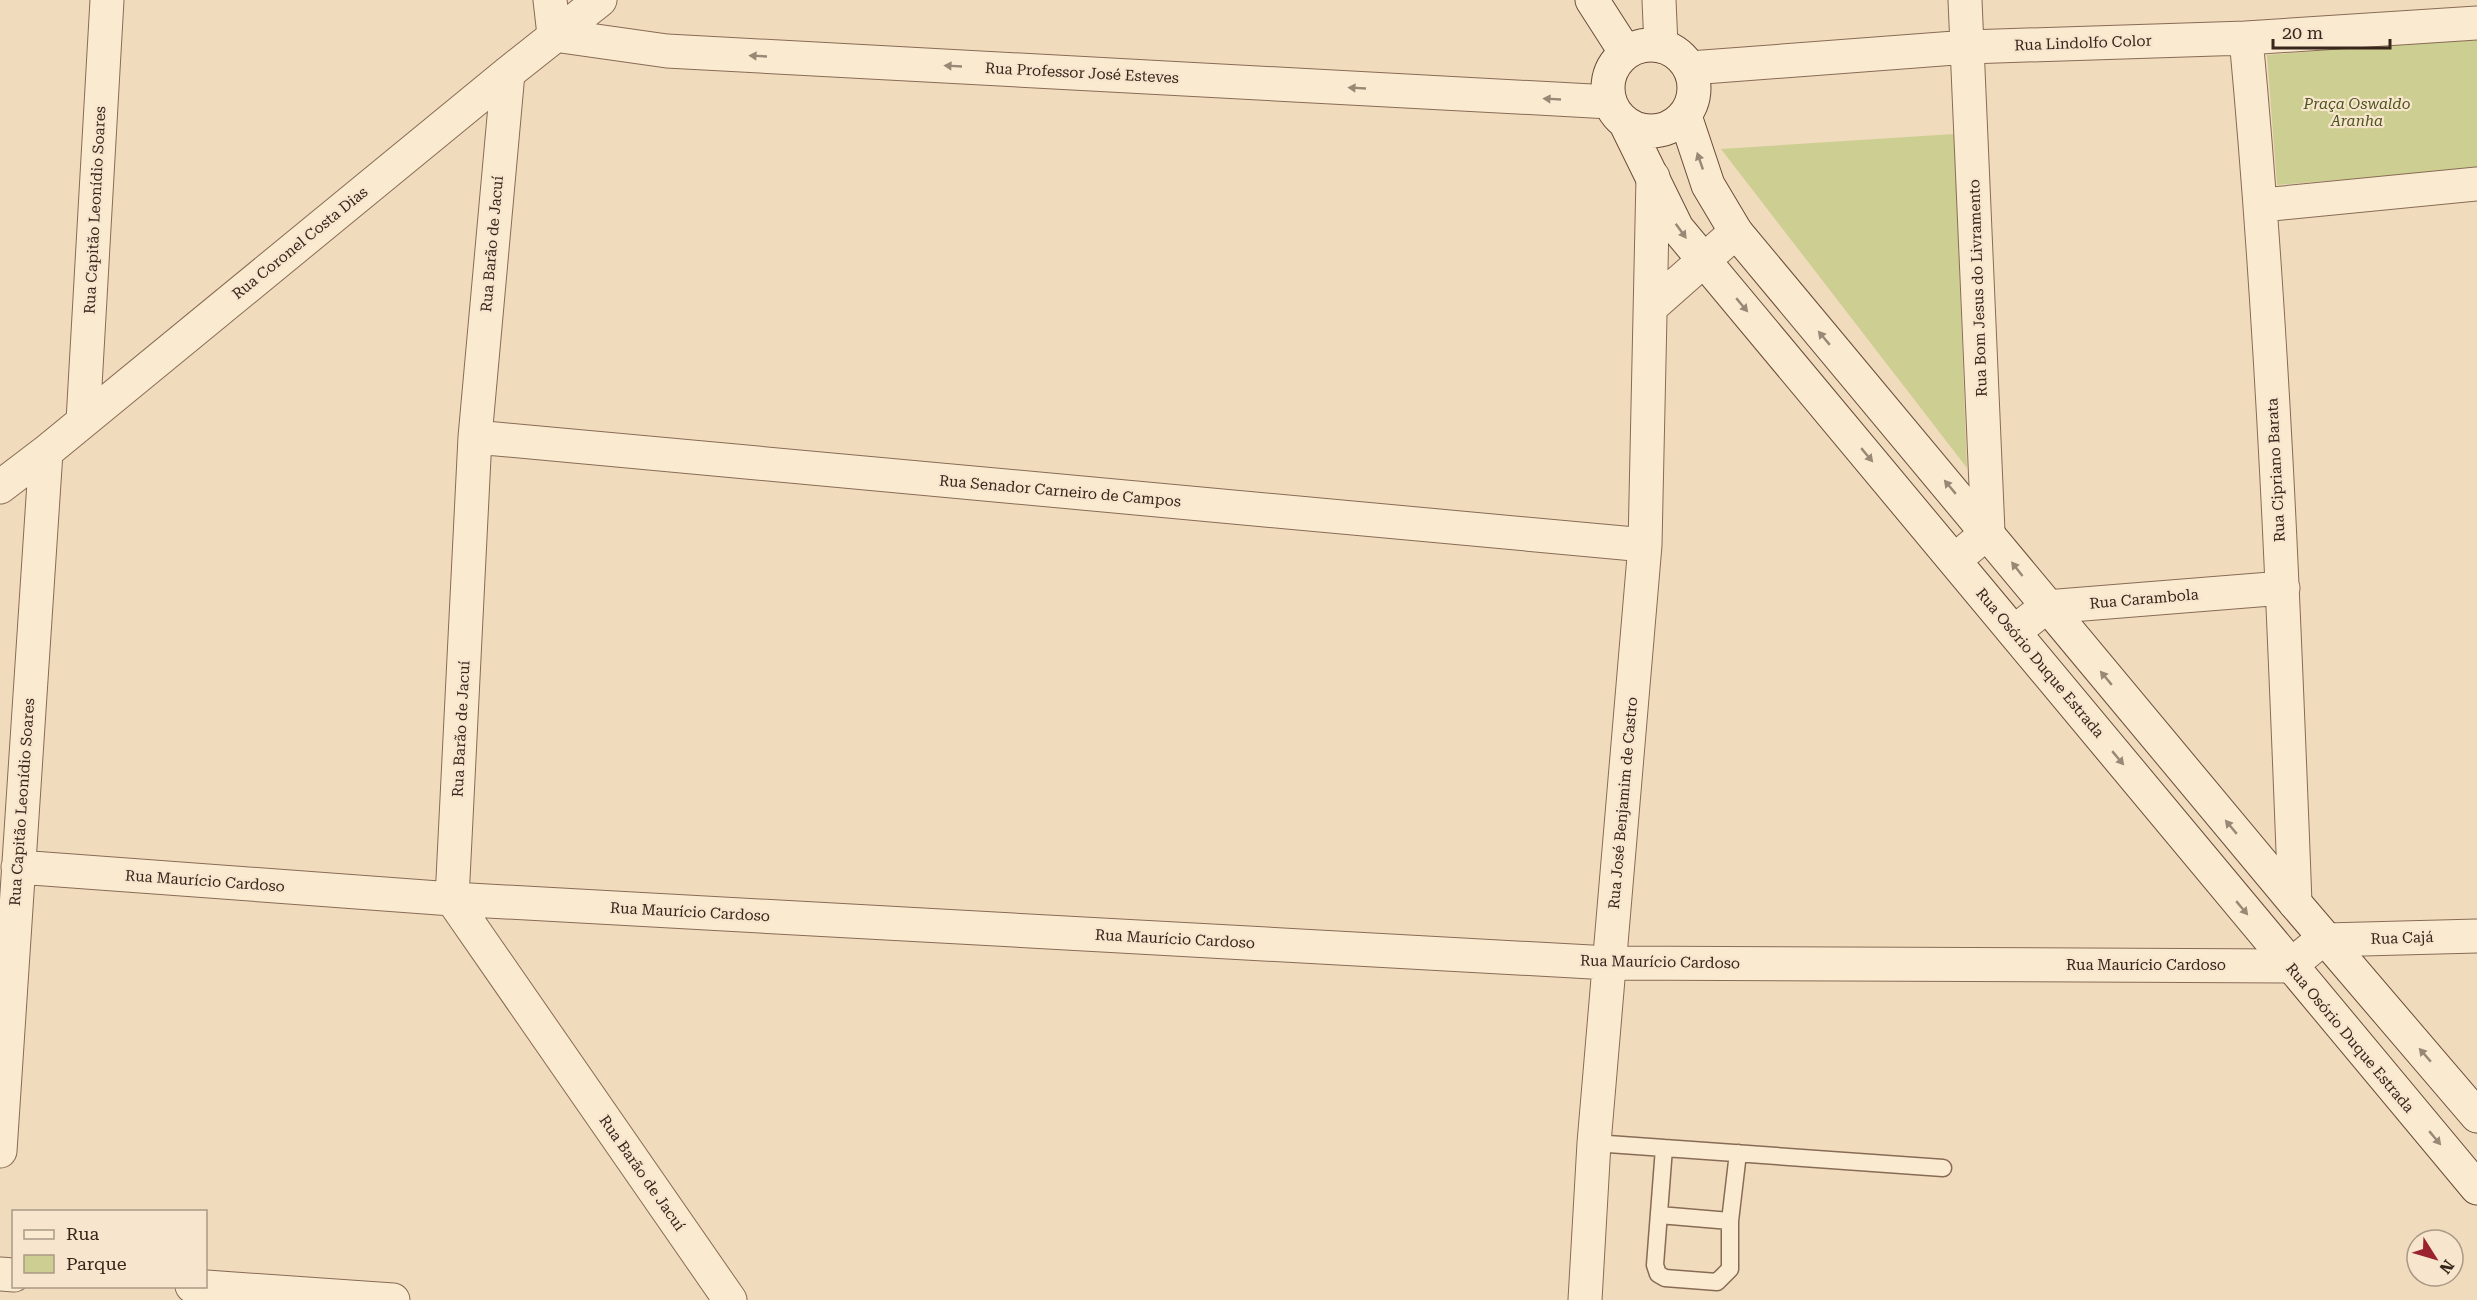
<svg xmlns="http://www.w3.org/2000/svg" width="2477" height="1300" font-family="'Roboto Serif',serif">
	<rect width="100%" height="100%" fill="#f0dbbd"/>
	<path fill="#cdce91" d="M2477 38V169L2277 185 2267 55Z
		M1954 134 1967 468 1721 149Z"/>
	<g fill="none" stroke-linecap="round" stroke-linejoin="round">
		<defs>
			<path id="lane" d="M1594 1143 1943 1168
				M1664 1148 1655 1265 1658 1274 1665 1278 1717 1282 1730 1269V1221L1738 1153
				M1659 1215 1730 1221"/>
			<path id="street" d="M550 0 554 35 667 51 1610 102
				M1659 0 1661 46
				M2246 38C2273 326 2284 614 2295 903
				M1690 68 1968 47 2246 38 2477 23
				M508 73 475 437 452 899 730 1300
				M2262 205 2477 184
				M1652 306 1736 232
				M83 421 107 0
				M475 437 1645 545
				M0 487 46 452 508 73 600 0
				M1955 560 1988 532 1965 0
				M2014 632 2046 607 2283 588
				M18 867 452 899 1609 963 2290 966 2324 938
				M2326 940 2477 936
				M0 1151 46 452
				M0 1274 14 1275
				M192 1286 393 1300
				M1585 1300 1594 1143 1645 545 1653 177"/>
			<path id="secondary" d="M1592 0 1626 53
				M1608 88a43 43 0 1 1 86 0a43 43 0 1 1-86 0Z
				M1685 116 1708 185 1736 232 2295 903 2477 1116
				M1626 124 1677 228 2477 1188"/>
		</defs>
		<use href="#lane" stroke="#886b55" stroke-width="19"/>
		<use href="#street" stroke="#886b55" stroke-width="35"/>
		<use href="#secondary" stroke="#6a4c39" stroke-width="35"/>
		<use href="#lane" stroke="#faead0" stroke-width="16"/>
		<use href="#street" stroke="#faead0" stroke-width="33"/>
		<use href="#secondary" stroke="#faead0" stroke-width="33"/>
	</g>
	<defs><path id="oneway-solid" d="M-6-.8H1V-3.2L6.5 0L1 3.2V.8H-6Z" transform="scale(1.5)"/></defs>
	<g fill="#988876">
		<use href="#oneway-solid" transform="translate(758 56) rotate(-177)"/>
		<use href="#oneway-solid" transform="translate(953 66) rotate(-177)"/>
		<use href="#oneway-solid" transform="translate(1357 88) rotate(-177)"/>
		<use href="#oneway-solid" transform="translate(1552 99) rotate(-177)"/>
		<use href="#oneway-solid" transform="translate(1700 161) rotate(-109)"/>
		<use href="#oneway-solid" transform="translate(1681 231) rotate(54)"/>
		<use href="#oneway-solid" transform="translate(1742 305) rotate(50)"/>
		<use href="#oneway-solid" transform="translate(1824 338) rotate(-130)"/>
		<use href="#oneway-solid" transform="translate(1867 455) rotate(50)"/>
		<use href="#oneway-solid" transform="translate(1950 487) rotate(-130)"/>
		<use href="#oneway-solid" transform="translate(2017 569) rotate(-128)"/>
		<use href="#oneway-solid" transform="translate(2106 678) rotate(-130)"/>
		<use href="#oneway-solid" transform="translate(2118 758) rotate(50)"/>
		<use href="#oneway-solid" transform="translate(2231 827) rotate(-130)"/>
		<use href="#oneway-solid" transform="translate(2242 908) rotate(50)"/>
		<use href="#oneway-solid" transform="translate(2425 1055) rotate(-131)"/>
		<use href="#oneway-solid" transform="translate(2435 1138) rotate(50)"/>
	</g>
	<g text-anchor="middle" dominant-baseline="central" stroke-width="4.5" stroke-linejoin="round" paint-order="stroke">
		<g font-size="15" fill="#37261b" stroke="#f7e6cd">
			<text transform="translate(2083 43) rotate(-2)">Rua Lindolfo Color</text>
			<text transform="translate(1082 73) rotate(3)">Rua Professor José Esteves</text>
			<text transform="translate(95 210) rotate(-87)">Rua Capitão Leonídio Soares</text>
			<text transform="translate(300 243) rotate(-39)">Rua Coronel Costa Dias</text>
			<text transform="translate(492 244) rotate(-85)">Rua Barão de Jacuí</text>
			<text transform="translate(1978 288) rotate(-92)">Rua Bom Jesus do Livramento</text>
			<text transform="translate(2276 470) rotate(-93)">Rua Cipriano Barata</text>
			<text transform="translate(1060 491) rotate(5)">Rua Senador Carneiro de Campos</text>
			<text transform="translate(2144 599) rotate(-5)">Rua Carambola</text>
			<text transform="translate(2040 663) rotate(50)">Rua Osório Duque Estrada</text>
			<text transform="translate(461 729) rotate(-87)">Rua Barão de Jacuí</text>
			<text transform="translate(22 802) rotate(-86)">Rua Capitão Leonídio Soares</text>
			<text transform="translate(1623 803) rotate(-85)">Rua José Benjamim de Castro</text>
			<text transform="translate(205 881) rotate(4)">Rua Maurício Cardoso</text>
			<text transform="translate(690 912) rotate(3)">Rua Maurício Cardoso</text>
			<text transform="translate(2402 938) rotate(-2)">Rua Cajá</text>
			<text transform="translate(1175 939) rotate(3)">Rua Maurício Cardoso</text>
			<text transform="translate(1660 962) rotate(1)">Rua Maurício Cardoso</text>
			<text x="2146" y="965">Rua Maurício Cardoso</text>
			<text transform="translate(2350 1038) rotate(50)">Rua Osório Duque Estrada</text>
			<text transform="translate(642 1173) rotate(55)">Rua Barão de Jacuí</text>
		</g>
		<g font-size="15" font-style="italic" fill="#4c5420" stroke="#f7e6cd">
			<text x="2357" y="104">Praça Oswaldo<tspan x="2357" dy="17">Aranha</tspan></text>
		</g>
	</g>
	<rect x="12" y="1210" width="195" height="78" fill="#f7e6cd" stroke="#aa9986" stroke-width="1.5"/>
	<rect x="24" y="1230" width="30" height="9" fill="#faead0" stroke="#aa9986" stroke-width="1.5"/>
	<text x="66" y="1240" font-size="18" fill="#37261b">Rua</text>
	<rect x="24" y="1255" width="30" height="18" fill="#cdce91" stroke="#aa9986" stroke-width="1.5"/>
	<text x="66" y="1270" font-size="18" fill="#37261b">Parque</text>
	<g transform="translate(2435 1258) rotate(127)"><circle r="28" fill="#f7e6cd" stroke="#aa9986" stroke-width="1.5"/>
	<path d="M0-4.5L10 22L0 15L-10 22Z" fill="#9a232f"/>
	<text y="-9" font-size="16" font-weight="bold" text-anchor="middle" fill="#37261b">N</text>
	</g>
	<path d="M2273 39v9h117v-9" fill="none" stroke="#37261b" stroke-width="3"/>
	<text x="2282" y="39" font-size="18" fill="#37261b" stroke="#f7e6cd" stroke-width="4.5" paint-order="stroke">20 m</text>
</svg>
